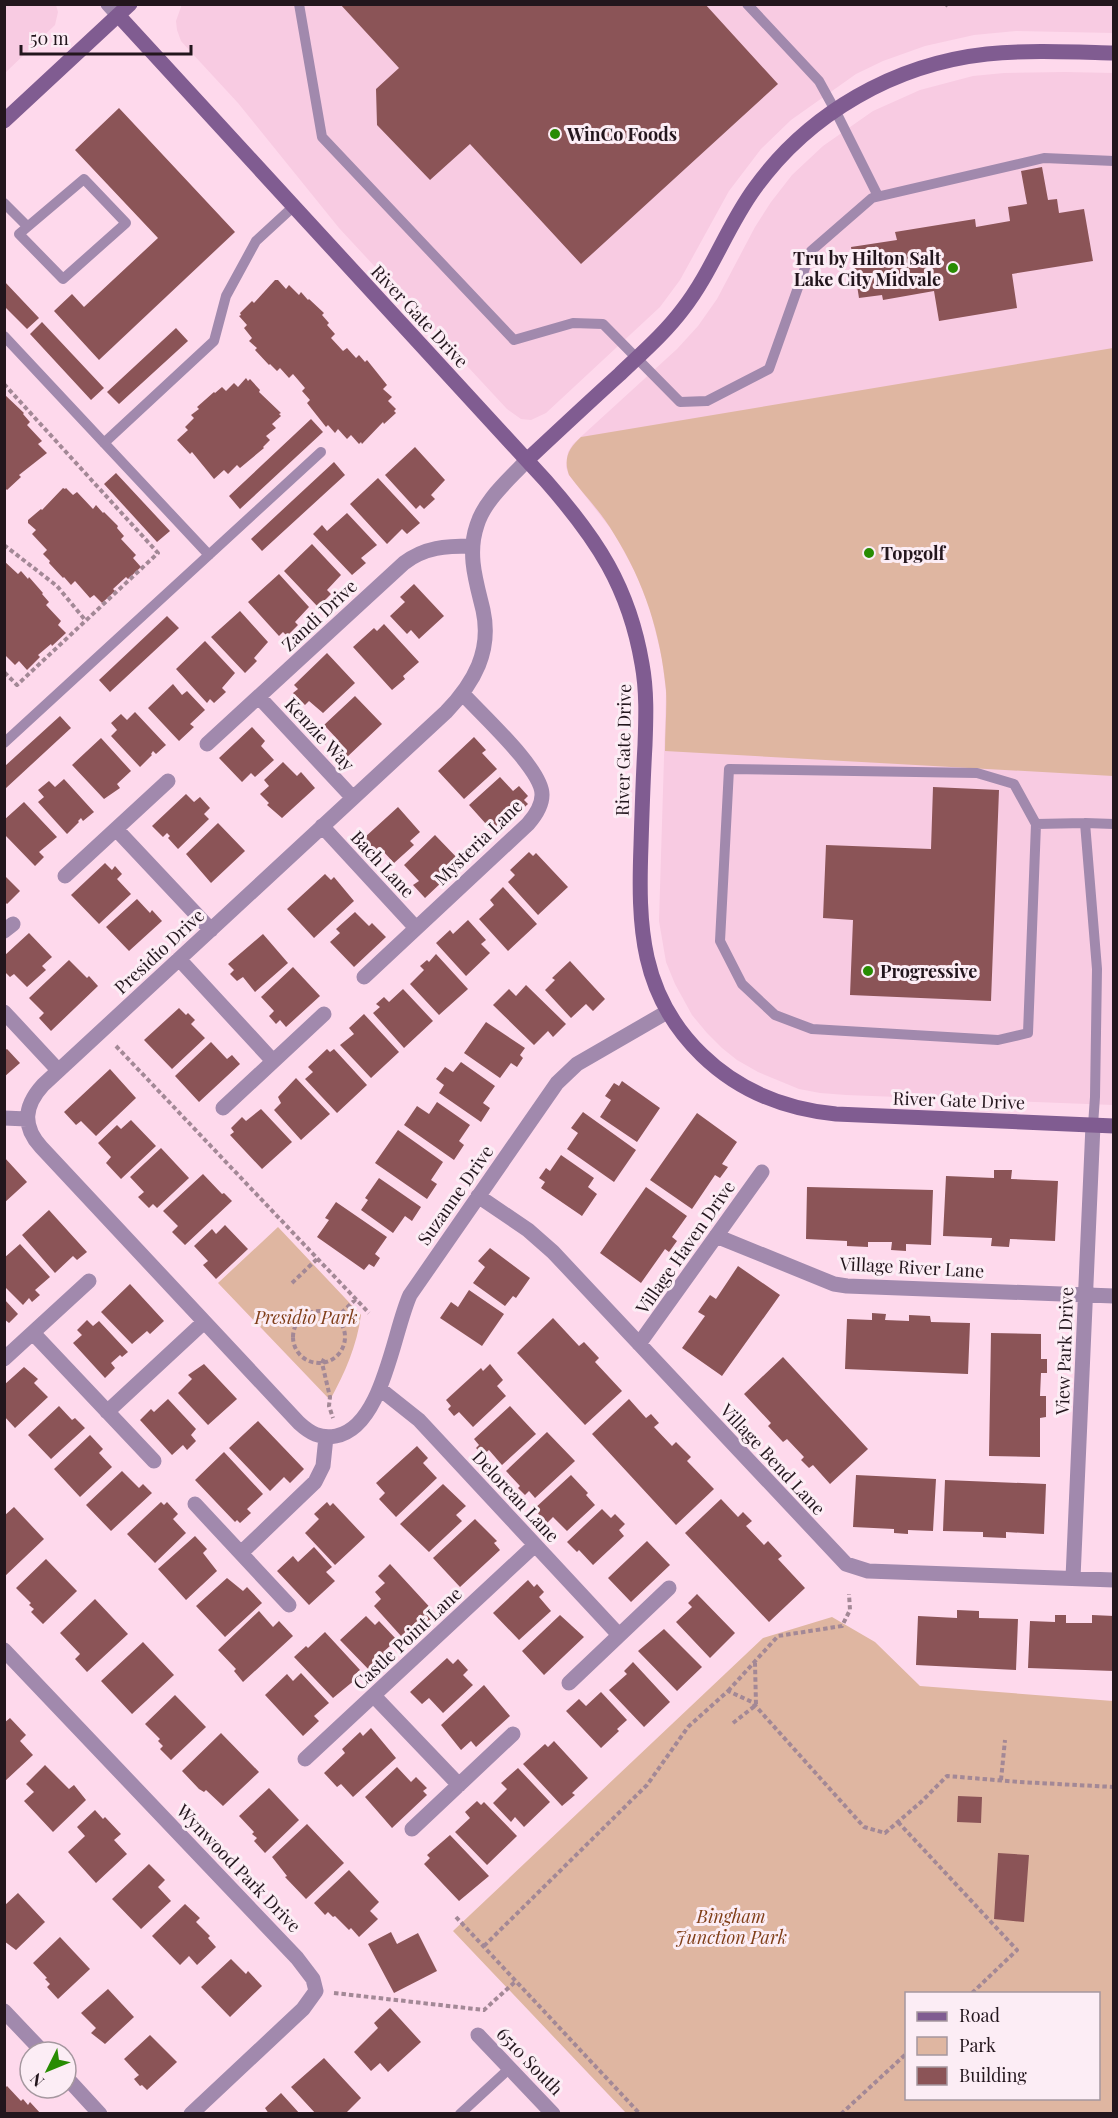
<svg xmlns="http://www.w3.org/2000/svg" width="1118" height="2118" font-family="'Playfair Display',serif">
	<rect width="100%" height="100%" fill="#fed9ec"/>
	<path fill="#f8cbe2" d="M5 4 56 5 58 12 55 25 5 73Z
		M182 4 1114 5 1113 33 1016 31 974 35 925 46 883 61 856 74 791 120 761 149 729 191 680 280 660 307 546 413 531 420 521 419 507 409 339 228 238 103 190 51 181 41 177 30 176 21Z
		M1065 72 1113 73V1105L846 1095 820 1093 799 1089 758 1072 737 1060 722 1048 707 1033 692 1015 675 984 666 962 659 921 666 693 662 658 650 609 636 574 614 533 569 475 566 467 568 452 573 444 677 349 698 326 717 299 755 227 771 202 792 175 823 146 873 111 920 90 973 76 1004 73Z"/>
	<path fill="#dfb6a1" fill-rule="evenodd" d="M1113 348V776L665 751C665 731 667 710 666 690 661 635 644 581 614 534 602 513 584 495 569 475 563 458 569 448 581 437Z
		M278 1227 361 1315C357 1345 345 1373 330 1400L218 1283Z
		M832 1617 875 1642 920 1686 1113 1701V2113H626L453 1931 763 1638ZM906 1994H1098V2098H906Z"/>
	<path fill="#8b5457" d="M340 4H705L778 84 581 264 470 144 430 180 377 125 376 89 399 68Z
		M119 108 235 232 99 360 54 311 72 294 84 307 158 238 75 150Z
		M1042 167 1048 200 1057 199 1059 213 1084 209 1093 261 1012 274 1017 308 939 321 934 291 883 300 882 295 859 298 851 247 897 240 895 232 975 219 976 227 1010 221 1008 207 1027 204 1021 171Z
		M275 280H278L286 289 289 285 299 295 301 292 308 300 309 299 324 313 322 315 329 323 327 325 335 334 331 338 343 351 347 348 356 358 359 355 365 362 367 360 387 385 383 389 392 397 388 401 396 409 394 411 396 413 384 424 383 422 362 444 361 442 359 444 351 435 347 439 338 429 335 433 328 425 326 427 307 403 310 400 302 391 305 388 293 374 289 378 280 368 277 371 270 364 269 365 255 350 257 348 249 341 252 338 244 328 247 325 239 316 241 315 240 313 252 301 254 303Z
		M4 281 39 318 27 329 4 306Z
		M42 322 104 388 91 400 30 334Z
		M176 328 188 341 119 404 107 392Z
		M246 378 248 381 250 379 260 390 259 392 281 413 279 414 281 416 272 424 276 428 266 436 270 440 263 447 264 448 240 468 237 465 228 474 224 470 214 479 192 452 190 454 177 440 188 430 185 427 194 418 191 415 199 409 197 407 214 392 215 393 222 387 226 391 234 383 238 387Z
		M4 394 24 413 23 414 30 422 27 425 42 441 38 444 47 453 19 475 21 477 7 490 4 487Z
		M311 419 323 432 240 509 229 496Z
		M415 447 445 480 431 495 435 499 424 509 420 505 416 509 385 475Z
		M334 462 345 475 262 551 251 539Z
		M116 473 170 531 157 542 104 484Z
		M378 478 420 523 407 534 402 529 387 544 350 504Z
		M63 488 65 489 66 488 73 495 77 492 93 509 96 505 103 513 104 512 118 526 117 528 124 536 121 539 136 555 133 558 141 567 128 579 126 577 113 589 115 591 102 603 94 595 90 598 75 581 71 585 64 577 63 578 49 563 50 561 43 554 47 550 32 534 36 530 28 523V520L41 509 42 510Z
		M347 513 377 545 361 558 366 563 352 575 313 534 322 525 327 531Z
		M312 544 341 575 327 590 331 594 318 607 284 571Z
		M4 561 18 574 21 571 28 579 29 577 43 593 42 594 49 602 46 605 61 621 58 625 66 633 52 646 51 644 38 655 40 657 27 670 19 661 15 665 4 654Z
		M279 574 309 607 295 622 298 625 287 636 283 632 279 636 248 602Z
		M414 584 444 616 419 639 411 630 407 634 390 616 405 602 400 597Z
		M240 611 268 642 254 658 257 661 245 673 211 637Z
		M167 616 179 628 110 692 99 680Z
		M384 624 419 662 403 676 405 679 392 690 353 647 374 628 377 631Z
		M205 641 235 673 222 688 226 692 214 703 210 699 207 703 176 669Z
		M327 653 355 683 323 713 309 701 305 705 293 693 298 689 294 685Z
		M173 684 182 695 187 691 205 710 190 724 194 727 179 741 148 708Z
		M355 696 382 724 346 758 333 745 339 741 324 725Z
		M135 712 166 745 156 754 153 751 151 754 152 755 140 767 111 736 117 730 111 723 121 714 127 720Z
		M60 716 71 728 5 789V766Z
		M252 727 265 741 261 746 274 760 255 777 251 773 242 782 219 758Z
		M474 737 486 750 482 753 497 769 464 799 438 771Z
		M101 738 131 771 117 784 120 788 104 799 72 765Z
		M283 762 297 776 301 772 315 788 282 818 267 805 269 803 260 794 269 786 264 780Z
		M500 777 513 791 519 786 528 796 524 800 528 804 495 834 469 805Z
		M64 779 94 812 83 821 81 818 78 821 79 822 67 834 38 802 44 797 38 790 49 781 55 787Z
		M933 787 999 790 991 1001 850 995 853 920 823 918 826 845 931 849Z
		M186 794 194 802 200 797 210 808 204 814 209 819 178 849 168 838 170 836 167 833 163 837 152 826Z
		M24 802 57 837 39 852 44 857 35 866 4 834V820Z
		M398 807 420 832 410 841 414 845 394 863 382 850 378 853 364 838Z
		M218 823 245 851 211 883 186 854Z
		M435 835 462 863 425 898 413 885 419 881 404 865Z
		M529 852 533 856 536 853 568 887 538 915 508 882 515 875 510 870Z
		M105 863 112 870 115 866 122 874 117 879 131 894 99 924 71 895Z
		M325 874 331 880 334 877 354 901 314 938 287 909Z
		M4 875 20 891 7 904 4 901Z
		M503 887 537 924 508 951 479 919 494 905 490 900Z
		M137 899 150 913 152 910 162 921 129 951 106 927Z
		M355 912 369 926 372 923 386 937 354 967 330 942 340 933 336 929Z
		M468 920 486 940 481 944 490 953 466 976 436 943 450 930 453 934Z
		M29 933 52 957 42 966 46 970 27 987 14 974 10 977 4 971V956Z
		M263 934 288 963 255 992 243 977 237 981 230 974 234 970 228 964Z
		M436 954 468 989 439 1015 410 984 424 970 420 966 427 960 429 962Z
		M69 960 87 978 89 976 98 986 51 1031 39 1018 44 1013 29 998Z
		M570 961 605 999 593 1011 586 1004 571 1018 545 990 555 980 552 978Z
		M293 967 320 996 286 1027 280 1020 276 1024 269 1016 274 1011 261 997Z
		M526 985 566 1024 553 1037 548 1031 534 1045 493 1005 509 989 516 996Z
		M403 989 433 1021 404 1048 373 1013 380 1007 376 1004 384 997 389 1002Z
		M179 1008 186 1015 188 1013 195 1020 191 1024 205 1038 172 1069 144 1040Z
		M364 1014 399 1052 371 1078 340 1045 354 1034 349 1028Z
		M486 1022 525 1048 520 1055 523 1058 517 1067 511 1063 500 1078 464 1053Z
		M211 1042 227 1059 232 1055 240 1064 199 1102 175 1076Z
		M7 1049 20 1063 4 1077V1051Z
		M327 1049 330 1052 334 1049 367 1085 337 1113 305 1079 313 1072 308 1067Z
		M461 1062 495 1086 483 1103 490 1108 481 1122 439 1093 444 1085 436 1079 445 1067 453 1072Z
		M110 1069 136 1098 96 1136 81 1121 76 1125 64 1112Z
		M296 1078 330 1114 301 1140 274 1110 281 1103 278 1097Z
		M622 1081 660 1108 637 1142 600 1117 611 1100 605 1096 614 1083 619 1086Z
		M437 1102 470 1125 459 1141 464 1145 454 1160 404 1125 417 1106 429 1114Z
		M261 1109 292 1142 262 1169 230 1135 234 1132 231 1128 242 1117 246 1121Z
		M583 1112 636 1150 614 1182 567 1149 578 1133 571 1128Z
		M697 1113 737 1142 722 1164 728 1167 720 1178 715 1175 692 1209 650 1180Z
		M131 1120 156 1146 121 1179 106 1163 111 1157 98 1143 117 1125 121 1129Z
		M398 1130 443 1162 431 1180 437 1184 427 1199 375 1163Z
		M161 1148 189 1178 157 1208 153 1204 149 1208 138 1197 144 1192 130 1177Z
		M561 1155 594 1178 588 1187 597 1194 582 1216 541 1188 545 1182 539 1178 546 1168 550 1171Z
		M4 1157 27 1182 4 1203Z
		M994 1170H1012L1011 1179 1058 1181 1055 1241 1010 1239 1009 1247 991 1246 992 1238 943 1236 946 1176 994 1178Z
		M203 1174 222 1194 224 1193 232 1201 185 1245 172 1232 178 1226 163 1211Z
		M379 1178 421 1207 412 1221 405 1216 393 1233 361 1210 368 1200 365 1198Z
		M646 1187 687 1216 672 1237 677 1241 669 1252 665 1249 641 1283 600 1253Z
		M807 1187 933 1190 931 1245 906 1244V1251L891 1250 892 1242H868V1247L847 1246V1241L806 1239Z
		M336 1202 387 1237 375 1254 380 1258 374 1267 369 1264 364 1270 317 1237 329 1220 325 1218Z
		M49 1210 87 1252 77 1260 73 1256 55 1273 22 1235Z
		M225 1225 248 1249 216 1279 203 1265 208 1261 194 1246 212 1229 216 1234Z
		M20 1244 50 1277 35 1290 40 1295 32 1302 29 1298 23 1305 4 1286V1258Z
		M490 1248 530 1278 516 1298 513 1296 505 1306 473 1283 485 1267 478 1261Z
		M738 1266 780 1295 722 1376 682 1348 705 1316 698 1312 710 1295 716 1299Z
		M130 1284 164 1321 150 1334 147 1331 132 1344 101 1312Z
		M469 1290 504 1314 482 1346 440 1318 451 1302 458 1307Z
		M4 1299 18 1314 9 1323 4 1319Z
		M872 1313 886 1314 885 1320 909 1321V1315L930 1316 931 1322 970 1323 968 1374 845 1369 847 1319 872 1320Z
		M553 1318 579 1346 584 1342 599 1358 595 1362 622 1391 585 1425 517 1353Z
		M87 1320 93 1326 99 1321 128 1352 122 1357 120 1355 111 1363 115 1368 105 1378 73 1343 82 1335 77 1330Z
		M991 1333 1041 1334V1359H1047V1373H1041L1040 1396H1046V1417L1040 1418V1457L989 1456Z
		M783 1357 868 1449 830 1484 813 1465 809 1468 801 1460 804 1457 787 1439 783 1442 768 1426 771 1423 744 1394Z
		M204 1364 237 1399 208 1425 178 1393 192 1379 188 1375Z
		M490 1364 503 1380 497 1386 506 1396 473 1427 459 1412 454 1416 448 1409 451 1406 446 1400 481 1368 483 1371Z
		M24 1367 38 1379 34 1383 48 1397 15 1428 4 1416V1385Z
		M168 1399 196 1429 191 1435 196 1441 187 1450 183 1445 172 1455 140 1420 151 1409 154 1412Z
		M629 1399 646 1418 651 1414 659 1423 654 1427 672 1446 676 1442 691 1457 687 1461 714 1489 676 1525 592 1434Z
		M59 1406 72 1420 75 1418 85 1428 51 1459 28 1435Z
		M510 1406 536 1434 502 1465 489 1450 483 1455 476 1448 479 1445 474 1439Z
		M258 1421 304 1469 290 1483 284 1477 270 1491 229 1448Z
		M547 1432 575 1461 535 1498 529 1491 525 1495 518 1488 520 1486 506 1471Z
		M90 1435 103 1449 99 1453 112 1467 80 1497 54 1469Z
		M417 1446 428 1458 423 1463 437 1478 396 1517 379 1499 385 1493 376 1483Z
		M224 1452 263 1494 247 1509 251 1513 240 1523 237 1520 235 1522 195 1480Z
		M122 1471 139 1488 143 1484 152 1493 111 1531 86 1505Z
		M571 1475 588 1493 586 1495 595 1505 567 1531 553 1517 547 1523 534 1509Z
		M856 1475 936 1479 933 1531 908 1530V1534L894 1533V1529L853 1527Z
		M945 1480 1046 1484 1044 1534 1006 1532V1538L983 1537V1532L943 1531Z
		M443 1484 466 1506 456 1515 462 1521 429 1552 400 1524Z
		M721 1499 738 1517 743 1512 752 1521 746 1526 764 1545 768 1541 782 1556 778 1559 805 1588 769 1622 685 1533Z
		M161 1502 164 1505 167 1502 178 1514 173 1519 186 1533 155 1563 127 1534Z
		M327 1502 330 1506 333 1503 365 1537 335 1565 305 1533 319 1519 314 1514Z
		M14 1507 44 1539 4 1577V1516Z
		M602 1509 611 1518 615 1514 625 1524 619 1530 624 1536 593 1565 579 1550 577 1552 567 1542Z
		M475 1519 497 1541 494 1543 500 1550 460 1587 433 1558Z
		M195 1536 207 1549 203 1553 217 1571 186 1600 158 1569Z
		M647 1541 670 1565 631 1602 608 1578Z
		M314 1547 332 1567 326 1572 335 1581 309 1605 277 1571 293 1556 298 1562Z
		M46 1559 77 1591 43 1624 31 1612 34 1609 29 1605 31 1603 16 1588Z
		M390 1564 436 1614 420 1629 415 1623 401 1636 374 1606 381 1599 375 1592 385 1583 378 1576Z
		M227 1578 243 1591 247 1587 262 1603 225 1637 196 1606Z
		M528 1580 534 1587 537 1584 544 1592 539 1597 551 1611 519 1640 493 1613Z
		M697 1594 735 1633 710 1658 676 1622 692 1607 688 1603Z
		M95 1599 128 1634 87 1672 75 1659 80 1654 60 1633Z
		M957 1610 979 1611V1618L1018 1619 1016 1670 916 1665 918 1616 957 1618Z
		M259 1611 273 1627 279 1621 293 1636 243 1682 234 1671 236 1669 218 1650Z
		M560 1615 584 1637 544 1675 522 1651Z
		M1055 1615H1066V1623H1092V1615L1114 1616V1671L1028 1668 1030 1621 1055 1622Z
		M366 1616 375 1625 379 1621 397 1640 383 1652 389 1659 373 1674 340 1640Z
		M664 1629 702 1667 677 1691 638 1651Z
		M325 1632 360 1670 353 1676 356 1679 333 1698 294 1657 306 1646 308 1648Z
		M143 1642 174 1675 132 1714 101 1681Z
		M447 1658 453 1664 458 1659 468 1670 463 1675 473 1685 443 1713 429 1698 422 1704 410 1692Z
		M633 1662 670 1702 644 1727 609 1690 627 1674 624 1671Z
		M301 1673 329 1703 314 1716 319 1721 303 1736 265 1695 287 1674 293 1681Z
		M484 1685 510 1716 476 1747 471 1741 461 1750 441 1725Z
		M601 1692 627 1720 617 1729 619 1731 601 1748 566 1711 579 1699 586 1706Z
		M175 1695 206 1727 171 1760 160 1749 163 1746 158 1741 160 1739 145 1724Z
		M10 1718 26 1735 20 1741 33 1755 4 1782V1723Z
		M371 1728 396 1758 353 1797 341 1784 337 1787 324 1773 345 1753 342 1749 360 1732 363 1736Z
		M221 1733 259 1772 223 1806 206 1790 204 1792 199 1789 182 1771Z
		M554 1741 588 1778 572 1793 575 1795 562 1806 523 1764 545 1744 548 1747Z
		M45 1765 69 1789 74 1785 86 1800 53 1832 24 1801 34 1792 26 1784Z
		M397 1767 411 1782 416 1777 427 1788 423 1791 427 1795 392 1828 365 1797Z
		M518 1768 550 1802 524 1827 515 1817 511 1822 493 1803 507 1789 501 1783Z
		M269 1788 299 1820 265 1853 254 1841 257 1838 252 1834 254 1832 239 1816Z
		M958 1796 982 1797 981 1823 957 1822Z
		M477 1801 481 1805 484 1802 517 1836 487 1865 455 1832 470 1818 465 1812Z
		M95 1810 103 1819 105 1817 121 1834 114 1840 127 1854 96 1883 68 1852 85 1836 77 1827Z
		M307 1824 344 1863 306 1899 285 1877 287 1876 272 1857Z
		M450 1835 489 1876 459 1901 424 1864 430 1858 427 1855Z
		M998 1853 1029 1855 1024 1922 994 1919Z
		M149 1864 165 1880 158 1887 171 1901 141 1929 112 1899Z
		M349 1870 379 1902 370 1911 378 1919 359 1937 351 1928 349 1930 335 1916 333 1917 328 1912 325 1915 314 1903Z
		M18 1893 45 1922 16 1950 4 1941 6 1934 4 1932V1906Z
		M185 1904 200 1918 196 1922 210 1936 208 1938 216 1947 197 1965 189 1956 180 1965 152 1936Z
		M391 1932 397 1944 418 1933 437 1971 394 1993 368 1944Z
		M60 1937 90 1969 58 1999 47 1987 50 1984 45 1979 47 1978 33 1963Z
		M231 1959 246 1974 248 1971 262 1986 230 2017 201 1987Z
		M108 1989 134 2017 105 2044 91 2033 96 2028 81 2013Z
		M390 2008 421 2042 388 2072 380 2063 371 2071 354 2052 378 2028 374 2023Z
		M150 2035 177 2062 147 2090 142 2085 140 2086 134 2079 139 2075 124 2059Z
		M324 2058 361 2098 345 2114H316L291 2087Z
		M7 2086 21 2101 23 2099 28 2105 30 2102 41 2114H4V2089Z
		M281 2093 300 2114H269L265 2108Z"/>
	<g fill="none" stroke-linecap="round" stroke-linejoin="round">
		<path stroke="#a38896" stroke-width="4" stroke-dasharray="4.5 3" stroke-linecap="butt" d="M945 6 947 4
			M4 384 158 553 17 685 4 672
			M4 545 57 586 86 621
			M116 1046 369 1313
			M292 1283 317 1259
			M293 1337a26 26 0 1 1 52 0a26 26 0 1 1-52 0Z
			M336 1318 356 1299
			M324 1359 322 1363 330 1397 329 1406 333 1418
			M728 1691 778 1636 842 1626 850 1610 849 1594
			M733 1723 756 1705 755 1663
			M1001 1780 1005 1740
			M898 1822 1017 1950 971 1994
			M456 1917 640 2114
			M484 1946 647 1785 688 1727 728 1691 752 1702 864 1827 885 1833 921 1802 947 1776 1020 1782 1114 1787
			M334 1993 484 2010 516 1981
			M841 2114 906 2054"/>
		<path stroke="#a189ad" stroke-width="10" d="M299 4 322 137 514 340 573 323 603 324 680 402 707 401 769 369 811 251 872 198 1044 158 1114 161
			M747 4 819 81 835 110 878 196
			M84 179 126 223 63 279 19 234Z
			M4 203 27 226
			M4 336 209 555
			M104 443 214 341 226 296 256 241 293 207
			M4 743 321 452
			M1036 824 1014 784 977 773 729 769 720 941 742 984 775 1015 812 1029 998 1040 1028 1033 1036 824 1085 823
			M1093 1125 1095 1097 1097 969 1085 823 1114 824
			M460 2114 510 2068"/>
		<path stroke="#a189ad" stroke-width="15" d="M108 4 118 15
			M527 460C510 479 485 499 477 525 467 554 476 581 483 610 492 651 474 683 446 712L43 1085C24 1106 22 1126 41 1147L299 1423C310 1433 320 1439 336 1436 383 1427 393 1332 410 1295L557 1083 577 1064 667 1012
			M259 697 353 798
			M207 744 404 563C425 547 446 546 472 546
			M322 826 416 928
			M116 829 211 930
			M65 876 168 781
			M4 931 13 924
			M179 959 273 1061
			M364 977 528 824C535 816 542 806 542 795 543 770 481 714 463 694
			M4 1012 58 1070
			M223 1108 324 1014
			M4 1118 27 1119
			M478 1196 528 1230 553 1252 846 1564 868 1571 1114 1580
			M716 1236 834 1284 847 1286 1114 1296
			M33 1333 154 1461
			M639 1344 762 1172
			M4 1359 89 1281
			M380 1389 419 1420 619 1635
			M107 1412 204 1322
			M195 1504 289 1605
			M241 1553 315 1482 323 1466 326 1437
			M1073 1578 1093 1125
			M4 1650 297 1958 313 1979 316 1991 303 2009 191 2114
			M569 1683 669 1588
			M374 1696 459 1785
			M305 1759 535 1545
			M412 1829 513 1734
			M4 2011 43 2052
			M478 2035 553 2114
			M66 2077 100 2114"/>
		<path stroke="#805c91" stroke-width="15" d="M118 15 546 481C597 539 629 587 642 664 647 691 646 718 645 745 643 779 642 812 641 845 638 926 640 995 702 1055 739 1091 785 1109 836 1114L1114 1126
			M4 121 130 4
			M527 460C558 431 589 402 620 374 642 353 665 333 683 309 712 272 727 226 755 188 809 113 895 64 987 54 1029 50 1071 52 1114 53"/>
	</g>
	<g fill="#288c03" stroke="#fcedf5" stroke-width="2">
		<circle cx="555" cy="134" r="6"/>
		<circle cx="953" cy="268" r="6"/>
		<circle cx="869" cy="553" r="6"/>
		<circle cx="868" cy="971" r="6"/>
	</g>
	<g text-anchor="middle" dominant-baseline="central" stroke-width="6" stroke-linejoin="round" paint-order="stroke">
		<g font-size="18" font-weight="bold" fill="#23161d" stroke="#fcedf5" text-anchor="start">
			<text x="567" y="134">WinCo Foods</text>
			<text x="941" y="258" text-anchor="end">Tru by Hilton Salt<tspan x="941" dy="21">Lake City Midvale</tspan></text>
			<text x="881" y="553">Topgolf</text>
			<text x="880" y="971">Progressive</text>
		</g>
		<g font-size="18" fill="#23161d" stroke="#fcedf5">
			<text transform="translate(420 316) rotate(47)">River Gate Drive</text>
			<text transform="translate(319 615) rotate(-43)">Zandi Drive</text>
			<text transform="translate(320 734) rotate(47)">Kenzie Way</text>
			<text transform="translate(623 750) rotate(-89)">River Gate Drive</text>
			<text transform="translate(478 842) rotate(-44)">Mysteria Lane</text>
			<text transform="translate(383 864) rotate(47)">Bach Lane</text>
			<text transform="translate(159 951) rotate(-43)">Presidio Drive</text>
			<text transform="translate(959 1100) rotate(2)">River Gate Drive</text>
			<text transform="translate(455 1195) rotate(-55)">Suzanne Drive</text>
			<text transform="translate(685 1247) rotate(-55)">Village Haven Drive</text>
			<text transform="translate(912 1267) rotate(3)">Village River Lane</text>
			<text transform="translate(1064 1351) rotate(-88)">View Park Drive</text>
			<text transform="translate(773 1459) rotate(47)">Village Bend Lane</text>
			<text transform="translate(516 1496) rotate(47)">Delorean Lane</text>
			<text transform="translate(407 1638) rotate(-43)">Castle Point Lane</text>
			<text transform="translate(239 1868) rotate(46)">Wynwood Park Drive</text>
			<text transform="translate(530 2061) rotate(46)">6510 South</text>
		</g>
		<g font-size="18" font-style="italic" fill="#803f19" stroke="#fcedf5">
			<text x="306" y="1317">Presidio Park</text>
			<text x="731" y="1916">Bingham<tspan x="731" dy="21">Junction Park</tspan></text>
		</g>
	</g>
	<rect width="1118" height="2118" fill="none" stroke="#23161d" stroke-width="12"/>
	<rect x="905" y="1992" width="195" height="108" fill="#fcedf5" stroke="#a5979f" stroke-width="1.5"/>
	<rect x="917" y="2012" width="30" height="9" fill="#805c91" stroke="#a5979f" stroke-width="1.5"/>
	<text x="959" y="2022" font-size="18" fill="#23161d">Road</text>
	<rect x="917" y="2037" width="30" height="18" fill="#dfb6a1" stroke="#a5979f" stroke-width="1.5"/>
	<text x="959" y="2052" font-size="18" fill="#23161d">Park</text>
	<rect x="917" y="2067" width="30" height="18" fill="#8b5457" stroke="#a5979f" stroke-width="1.5"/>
	<text x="959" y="2082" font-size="18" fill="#23161d">Building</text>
	<g transform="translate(48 2070) rotate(227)"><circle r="28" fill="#fcedf5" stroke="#a5979f" stroke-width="1.5"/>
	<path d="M0-4.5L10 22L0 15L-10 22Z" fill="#288c03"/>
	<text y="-9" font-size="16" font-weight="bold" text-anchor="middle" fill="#23161d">N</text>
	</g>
	<path d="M21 45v9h170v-9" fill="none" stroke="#23161d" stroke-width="3"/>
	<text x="30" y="45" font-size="18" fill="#23161d" stroke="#fcedf5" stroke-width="4.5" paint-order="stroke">50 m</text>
</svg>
